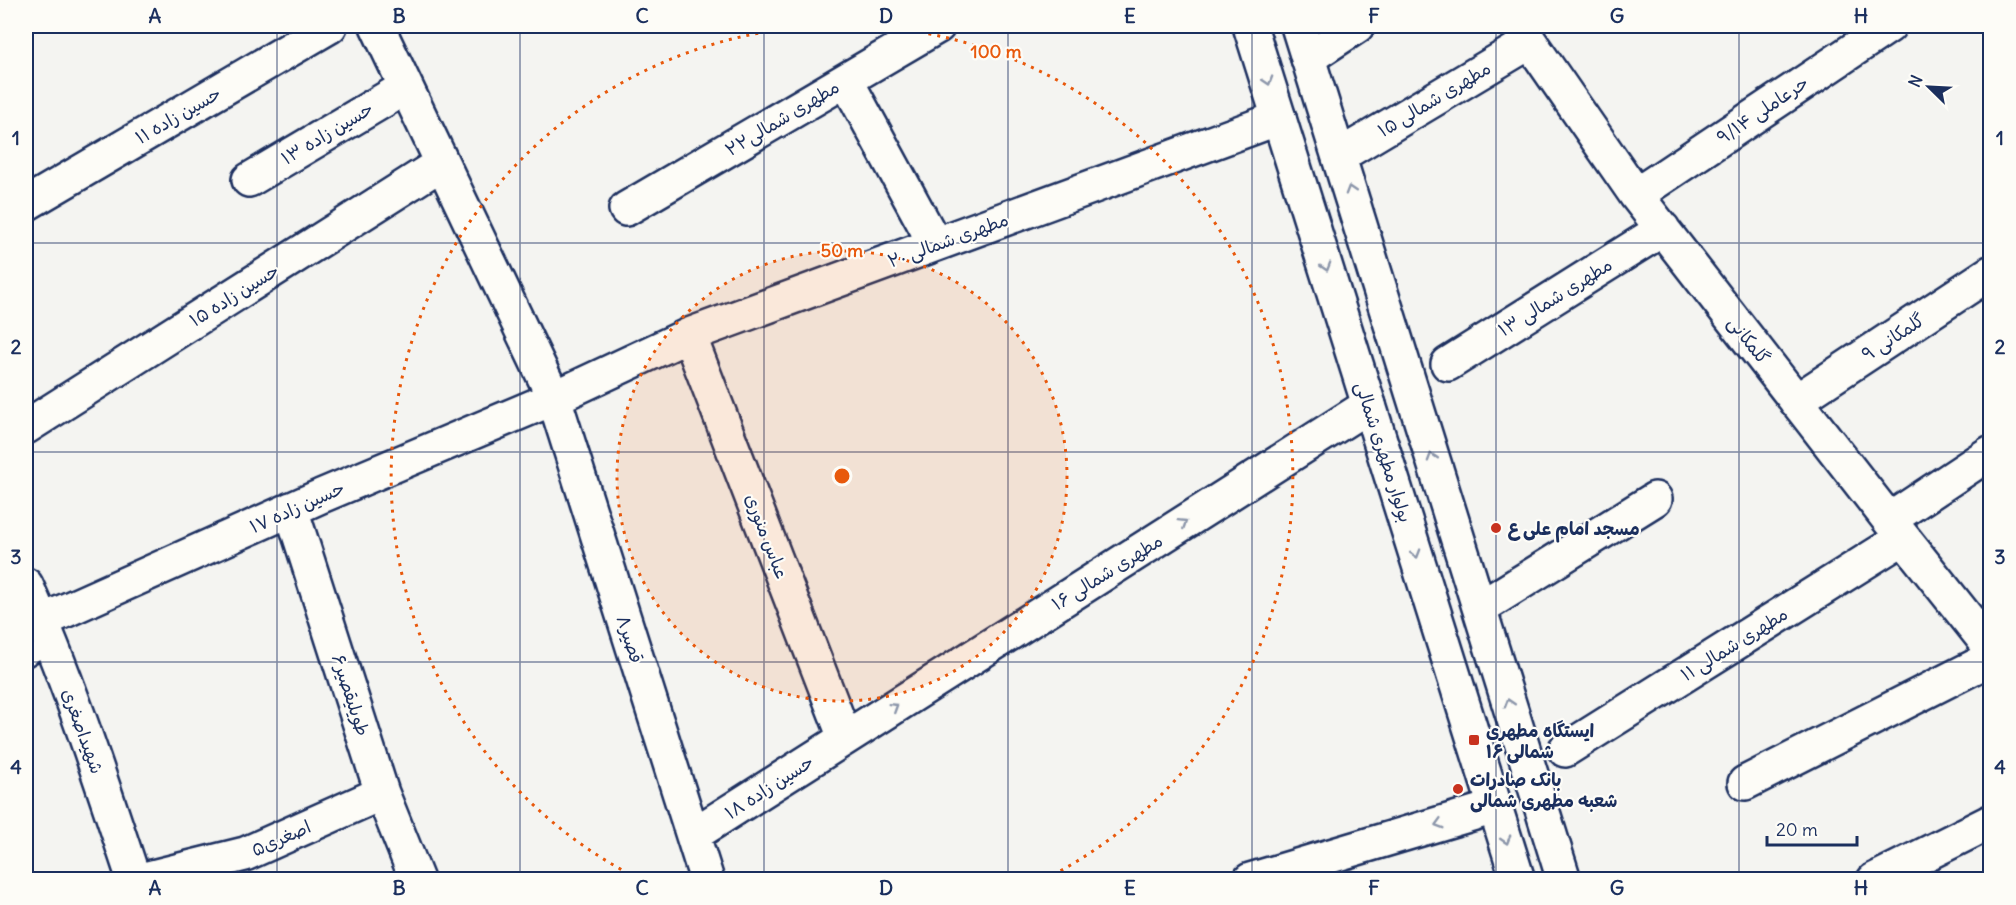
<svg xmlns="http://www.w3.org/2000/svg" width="2016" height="905" font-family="Delius,'Playpen Sans Arabic',sans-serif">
	<rect width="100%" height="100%" fill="#f4f4f1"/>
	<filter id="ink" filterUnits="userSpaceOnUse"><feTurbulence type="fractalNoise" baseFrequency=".0167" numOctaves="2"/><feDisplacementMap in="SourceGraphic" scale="12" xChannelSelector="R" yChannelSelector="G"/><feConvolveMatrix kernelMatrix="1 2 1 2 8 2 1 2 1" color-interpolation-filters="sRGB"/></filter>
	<g filter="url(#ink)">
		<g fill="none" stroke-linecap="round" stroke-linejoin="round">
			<defs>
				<path id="lane" d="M26 658 51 643"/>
				<path id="street" d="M377 26 554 398 707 880
					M1519 26 1636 195 1889 520 1990 647
					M1308 58 1357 26
					M846 80 935 244
					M1339 156 1530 42
					M249 180 406 87
					M1636 195 1889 26
					M26 204 330 26
					M626 209 938 26
					M689 335 845 738
					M1448 364 1663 229
					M1796 401 1990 273
					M26 427 442 163
					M291 509 382 793 417 880
					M1889 520 1990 453
					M26 585C69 680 101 781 134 880
					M1480 608 1655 499
					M42 621 321 496 554 398 689 335 1279 118
					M1565 750 1903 538
					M1745 783 1990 659
					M693 835 1369 405
					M140 880 245 854 382 793
					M1250 880 1495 807
					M1874 880 1990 822"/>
				<path id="secondary" d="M1250 26 1518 880
					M1298 26 1564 880"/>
			</defs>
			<use href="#lane" stroke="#1b2f5e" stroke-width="21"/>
			<use href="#street" stroke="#1b2f5e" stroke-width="38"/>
			<use href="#secondary" stroke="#1b2f5e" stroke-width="38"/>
			<use href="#lane" stroke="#fdfcf7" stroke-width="16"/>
			<use href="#street" stroke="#fdfcf7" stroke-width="33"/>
			<use href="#secondary" stroke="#fdfcf7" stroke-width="33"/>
		</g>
		<defs><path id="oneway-chevron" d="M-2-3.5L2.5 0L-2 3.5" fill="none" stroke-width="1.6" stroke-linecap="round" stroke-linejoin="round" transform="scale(1.5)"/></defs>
		<g stroke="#8c96aa">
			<use href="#oneway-chevron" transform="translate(1268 81) rotate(73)"/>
			<use href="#oneway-chevron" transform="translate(1350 190) rotate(-107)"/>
			<use href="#oneway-chevron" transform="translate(1326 267) rotate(73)"/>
			<use href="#oneway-chevron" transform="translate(1432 457) rotate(-107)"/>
			<use href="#oneway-chevron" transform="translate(1183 523) rotate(-32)"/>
			<use href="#oneway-chevron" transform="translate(1416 554) rotate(73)"/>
			<use href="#oneway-chevron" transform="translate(1509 703) rotate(-107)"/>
			<use href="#oneway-chevron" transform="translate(894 707) rotate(-32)"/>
			<use href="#oneway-chevron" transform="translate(1439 824) rotate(164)"/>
			<use href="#oneway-chevron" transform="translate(1506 840) rotate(73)"/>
		</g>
	</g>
	<path fill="none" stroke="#1b2f5e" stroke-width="1.5" stroke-opacity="0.55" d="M277 26V880M520 26V880M764 26V880M1008 26V880M1252 26V880M1496 26V880M1739 26V880M26 243H1990M26 452H1990M26 662H1990"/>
	<circle cx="842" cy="476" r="225" fill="#e8590c" fill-opacity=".12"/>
	<g fill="none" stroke="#e8590c" stroke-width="3" stroke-dasharray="3 6">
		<circle cx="842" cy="476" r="225"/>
		<path d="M637 878A451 451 0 0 1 818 26M866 26A451 451 0 0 1 1047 878"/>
	</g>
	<g fill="#c8321e" stroke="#fdfcf7" stroke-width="2">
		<circle cx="1496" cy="528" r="6"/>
		<rect x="1468" y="734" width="12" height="12" rx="3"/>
		<circle cx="1458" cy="789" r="6"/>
	</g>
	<g text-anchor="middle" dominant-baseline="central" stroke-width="4.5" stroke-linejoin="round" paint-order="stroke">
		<g font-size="18" fill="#1b2f5e" stroke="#fdfcf7">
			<text transform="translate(1434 99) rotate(-31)">مطهری شمالی ۱۵</text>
			<text transform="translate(1762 110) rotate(-34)">حرعاملی ۹/۱۴</text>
			<text transform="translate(178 115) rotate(-30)">حسین زاده ۱۱</text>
			<text transform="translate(782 118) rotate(-31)">مطهری شمالی۲۲</text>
			<text transform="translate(327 133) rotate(-31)">حسین زاده ۱۳</text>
			<text transform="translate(948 240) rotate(-20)">مطهری شمالی ۲۰</text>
			<text transform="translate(234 295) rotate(-32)">حسین زاده ۱۵</text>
			<text transform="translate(1555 297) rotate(-32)">مطهری شمالی ۱۳</text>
			<text transform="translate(1893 337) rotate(-33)">گلمکانی ۹</text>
			<text transform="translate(1749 340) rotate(52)">گلمکانی</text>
			<text transform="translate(1384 452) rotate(72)">بولوار مطهری شمالی</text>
			<text transform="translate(297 507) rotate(-24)">حسین زاده ۱۷</text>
			<text transform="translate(767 536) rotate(69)">عباس منوری</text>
			<text transform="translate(1107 572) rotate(-32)">مطهری شمالی ۱۶</text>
			<text transform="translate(630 639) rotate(72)">قصیر۸</text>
			<text transform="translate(1734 644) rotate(-32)">مطهری شمالی ۱۱</text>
			<text transform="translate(351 695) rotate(72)">طویلیقصیر۶</text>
			<text transform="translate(83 731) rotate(70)">شهیداصغری</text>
			<text transform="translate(769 787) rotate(-33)">حسین زاده ۱۸</text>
			<text transform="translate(281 838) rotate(-24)">اصغری۵</text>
		</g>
		<g font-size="18" font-weight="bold" fill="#1b2f5e" stroke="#fdfcf7" text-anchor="start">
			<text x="1508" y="528">مسجد امام علی ع</text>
			<text x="1486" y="730">ایستگاه مطهری<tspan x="1486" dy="21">شمالی ۱۶</tspan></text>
			<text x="1470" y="779">بانک صادرات<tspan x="1470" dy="21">شعبه مطهری شمالی</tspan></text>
		</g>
	</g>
	<circle cx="842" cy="476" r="9" fill="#e8590c" stroke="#fdfcf7" stroke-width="3"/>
	<g font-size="18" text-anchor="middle" font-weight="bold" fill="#e8590c" stroke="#fdfcf7" stroke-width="4.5" stroke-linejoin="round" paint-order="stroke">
		<text x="996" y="58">100 m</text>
		<text x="842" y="257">50 m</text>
	</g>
	<rect width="2016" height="905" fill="none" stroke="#fdfcf7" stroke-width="66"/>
	<g transform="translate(1929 87) rotate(294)" stroke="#fdfcf7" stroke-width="4.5" paint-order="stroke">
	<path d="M0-4.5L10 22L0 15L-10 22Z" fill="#1b2f5e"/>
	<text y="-9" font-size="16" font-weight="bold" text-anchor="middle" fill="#1b2f5e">N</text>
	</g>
	<path d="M1767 836v9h90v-9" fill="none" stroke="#1b2f5e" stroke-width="3"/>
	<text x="1776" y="836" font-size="18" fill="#1b2f5e" stroke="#fdfcf7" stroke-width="4.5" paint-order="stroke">20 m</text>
	<rect x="33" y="33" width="1950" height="839" fill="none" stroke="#1b2f5e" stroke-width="2"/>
	<g font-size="20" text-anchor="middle" font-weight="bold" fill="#1b2f5e">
		<text x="155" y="23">A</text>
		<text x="399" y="23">B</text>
		<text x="642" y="23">C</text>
		<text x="886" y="23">D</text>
		<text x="1130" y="23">E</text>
		<text x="1374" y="23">F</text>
		<text x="1617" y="23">G</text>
		<text x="1861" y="23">H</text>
		<text x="16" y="145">1</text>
		<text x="2000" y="145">1</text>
		<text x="16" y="354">2</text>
		<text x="2000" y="354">2</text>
		<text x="16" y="564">3</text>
		<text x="2000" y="564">3</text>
		<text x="16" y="774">4</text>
		<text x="2000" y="774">4</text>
		<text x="155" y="895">A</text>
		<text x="399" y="895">B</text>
		<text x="642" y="895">C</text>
		<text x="886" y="895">D</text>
		<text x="1130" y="895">E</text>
		<text x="1374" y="895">F</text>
		<text x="1617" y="895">G</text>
		<text x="1861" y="895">H</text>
	</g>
</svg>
